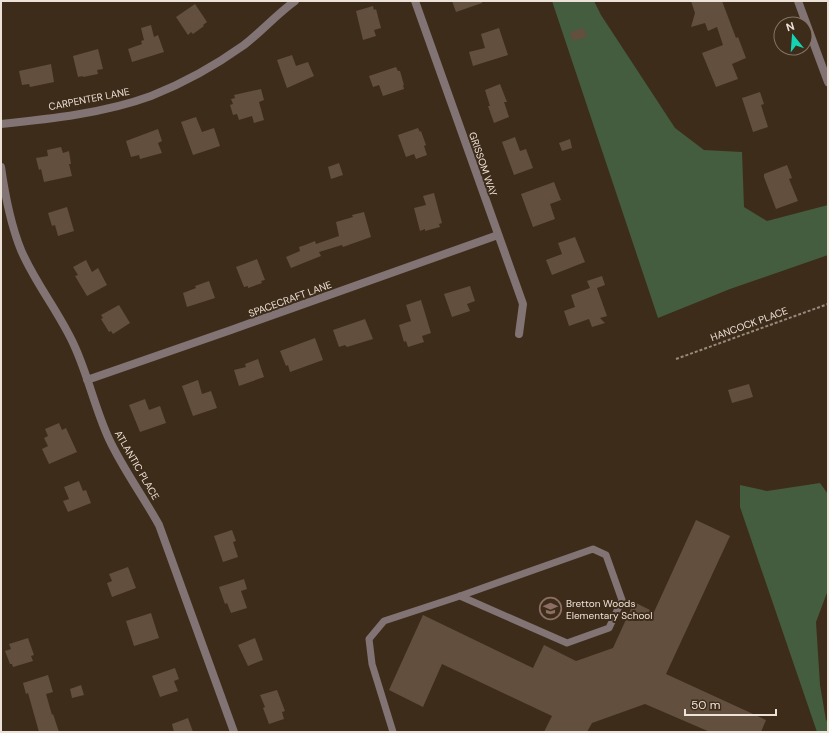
<svg xmlns="http://www.w3.org/2000/svg" width="829" height="733" font-family="'DM Sans',sans-serif">
	<rect width="100%" height="100%" fill="#3e2c1b"/>
	<path fill="#435d3e" d="M552 1H594L601 15 675 128 704 150 742 152 744 207 767 221 828 205V255L730 289 658 318Z
		M820 483 828 494V590L816 622 820 685 826 720 828 722V732H817L740 507V485L767 491Z"/>
	<path fill="#624f3d" d="M452 1H482V3L456 12Z
		M691 1H722L736 38 738 37 746 58 732 64 738 79 716 87 702 53 723 45 717 27 708 31 705 23 691 27 695 13Z
		M195 4 207 22 203 25 204 26 193 34 191 32 188 35 176 17Z
		M373 6 374 10 376 9 381 28 374 30 376 36 363 40 356 11Z
		M151 25 154 37 158 35 164 52 132 62 128 49 142 44 141 41 144 40 141 28Z
		M499 28 508 55 473 66 469 52 485 48 481 34Z
		M584 28 587 37 573 41 570 32Z
		M98 49 103 69 97 70 98 74 83 77V76L78 77 73 56Z
		M292 55 296 66 308 62 314 76 287 88 277 60Z
		M51 64 54 82 30 87 29 84 22 85 19 71Z
		M396 67 398 71H400L404 85H403L404 89 383 96 379 85 373 87 369 76Z
		M500 84 507 102H504L509 117 494 123 488 106H490L485 90Z
		M261 89 264 100 259 102 264 120 254 123 252 116 239 120 237 114 233 115 230 105 233 104 231 99 235 98 234 95Z
		M760 92 764 104 761 105 768 127 753 132 742 98Z
		M196 117 202 132 214 128 220 146 193 155 181 122Z
		M418 128 420 132 421 131 426 145 424 146 427 155 416 159 414 154 406 157 398 135Z
		M158 129 162 141 158 143 162 153 140 159 139 155 131 157 126 141Z
		M515 137 520 151 526 149 533 168 514 175 502 142Z
		M570 139 572 148 562 151 559 143Z
		M61 147 63 153 69 151 71 164H69L72 176 44 182 41 169 39 170 36 158 48 156 47 150Z
		M339 163 343 175 331 179 328 167Z
		M787 165 792 178 789 179 798 201 776 209 764 177V174Z
		M554 182 561 200 550 204 555 219 533 227 521 194Z
		M434 193 442 223 439 224 440 227 425 231V229L420 231 414 208 426 205 423 196Z
		M67 207 74 231 58 236 55 225 52 226 48 213Z
		M364 212 371 237 343 247 342 245 319 252 321 256 291 268 286 257 300 251 299 247 305 245 315 241 316 244 339 236 336 222 353 217 352 215Z
		M575 237 585 262 552 275 546 260 562 254 558 243Z
		M257 259 265 280 261 281 262 283 248 288V286L244 287 236 267Z
		M86 260 92 272 98 268 107 285 87 296 75 276 78 275 73 267Z
		M602 276 605 285 597 288 607 316 600 318 605 323 592 327 589 319 569 326 564 311 575 307 571 295 590 288 587 281Z
		M209 281 215 298 187 307 183 293 196 288 195 286Z
		M470 286 475 301 467 304 470 311 452 317 444 294Z
		M421 300 431 333 422 336 424 342 408 347 406 341 404 342 399 325 411 321 406 305Z
		M119 305 130 323 113 334 111 331 109 332 101 319 103 318 101 315Z
		M365 319 373 339 347 347 345 345 339 347 333 330Z
		M315 338 323 360 290 372 288 365 286 366 280 351Z
		M258 359 264 377 239 386 234 370 246 367 245 364Z
		M198 380 202 394 211 391 217 408 193 416 182 386Z
		M749 384 753 397 732 403 728 390Z
		M145 399 149 410 160 406 166 423 140 432 129 405Z
		M59 423 62 430 66 428 77 452 49 464 42 449 48 446 44 438 48 436 45 429Z
		M79 481 83 491 86 490 91 503 68 512 63 501 69 499 64 487Z
		M696 520 730 536 666 674 766 720 761 732H710L645 704 592 723 587 732H544L552 716 442 664 423 707 389 690 423 615 533 668 544 645 576 661 613 648 634 602 654 612Z
		M232 530 236 541 233 542 238 557 223 562 214 536Z
		M128 567 136 588 112 597 107 583 112 581 109 574Z
		M244 579 247 589 241 591 247 608 231 613 227 603 225 604 219 587Z
		M151 613 159 638 134 646 126 621Z
		M28 638 34 655 31 656 33 661 13 667 12 664H10L5 651 11 649 9 644Z
		M255 638 263 660 248 666 238 645Z
		M175 668 179 679 174 681 178 691 160 697 152 676Z
		M48 675 53 692 46 694 52 715 53 714 59 732H39L28 693 26 694 23 683Z
		M81 685 84 695 72 698 70 689Z
		M277 690 285 711 282 712 284 719 269 724 263 708 265 707 260 695Z
		M188 718 193 732H174L172 724Z"/>
	<g fill="none" stroke-linecap="round" stroke-linejoin="round">
		<path stroke="#97897b" stroke-width="2" stroke-dasharray="3 2" stroke-linecap="butt" d="M676 359 828 304"/>
		<path stroke="#827474" stroke-width="7" d="M393 732 372 664 369 639 384 621 460 596 593 549 606 555 622 600 609 628 567 643 460 596"/>
		<path stroke="#827474" stroke-width="8" d="M415 1 523 304 519 334
			M798 1 828 82
			M1 124C50 119 105 113 151 96 184 83 216 65 244 45 262 31 277 14 295 1
			M1 167C5 195 10 223 21 250 35 283 59 312 74 345 88 375 95 409 109 439 123 469 143 496 159 525L234 732
			M87 380 231 330 498 235"/>
	</g>
	<defs>
		<symbol id="school-ring" viewBox="-11 -11 22 22"><circle r="9.5" fill="#3e2c1b" stroke="#8d6e63" stroke-width="1.5"/><path d="M0-5L7-2L0 1L-7-2ZM-4 1L0 2.5L4 1V4Q0 6-4 4Z" fill="#8d6e63"/></symbol>
	</defs>
	<g fill-rule="evenodd">
		<use href="#school-ring" x="538" y="596" width="25" height="25"/>
	</g>
	<g text-anchor="middle" dominant-baseline="central" stroke-width="4" stroke-linejoin="round" paint-order="stroke">
		<g font-size="10" fill="#ede2d7" stroke="#3e2c1b">
			<text transform="translate(89 99) rotate(-11)">CARPENTER LANE</text>
			<text transform="translate(483 164) rotate(71)">GRISSOM WAY</text>
			<text transform="translate(290 299) rotate(-20)">SPACECRAFT LANE</text>
			<text transform="translate(749 324) rotate(-20)">HANCOCK PLACE</text>
			<text transform="translate(137 465) rotate(60)">ATLANTIC PLACE</text>
		</g>
		<g font-size="10" fill="#ede2d7" stroke="#3e2c1b" text-anchor="start">
			<text x="566" y="603">Bretton Woods<tspan x="566" dy="12">Elementary School</tspan></text>
		</g>
	</g>
	<rect width="829" height="733" fill="none" stroke="#ede2d7" stroke-width="4"/>
	<g transform="translate(793 36) rotate(343)"><circle r="19" fill="#3e2c1b" stroke="#847566"/>
	<path d="M0-3L7 15L0 10L-7 15Z" fill="#14d5b3"/>
	<text y="-6" font-size="11" font-weight="bold" text-anchor="middle" fill="#ede2d7">N</text>
	</g>
	<path d="M685 709v6h91v-6" fill="none" stroke="#ede2d7" stroke-width="2"/>
	<text x="691" y="709" font-size="12" fill="#ede2d7" stroke="#3e2c1b" stroke-width="3" paint-order="stroke">50 m</text>
</svg>
